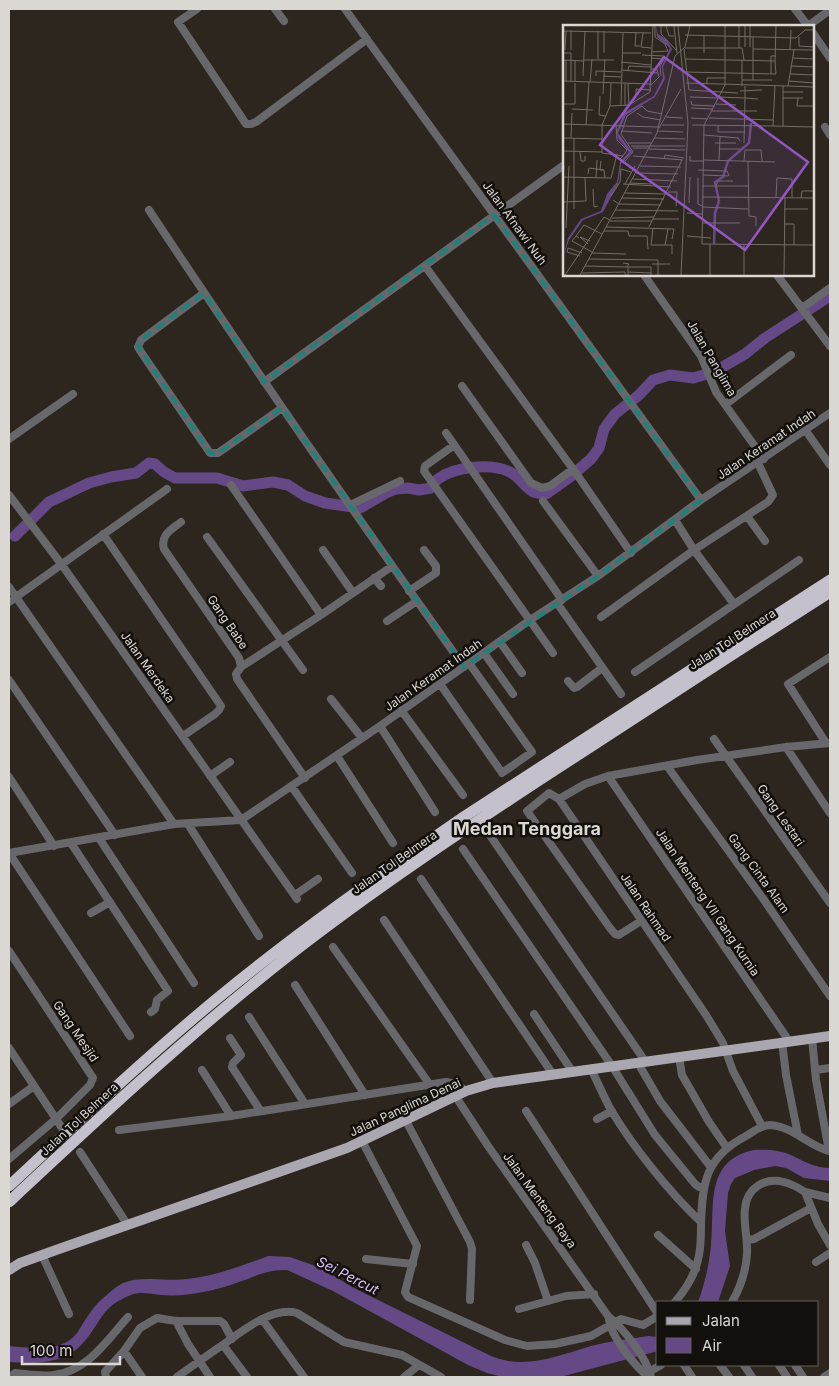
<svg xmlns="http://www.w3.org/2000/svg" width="839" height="1386" font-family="Inter,sans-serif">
	<rect width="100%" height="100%" fill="#2c261e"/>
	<path fill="#654986" d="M754 1150C766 1149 782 1150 793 1156 806 1162 815 1168 830 1168V1181L804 1178 786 1168 775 1166 754 1170 735 1178 731 1184 728 1193 725 1231 730 1266 718 1302H698C705 1283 709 1265 711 1245 715 1207 704 1160 754 1150Z
		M268 1256 290 1257 321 1268 352 1287 489 1355C523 1371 557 1356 591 1346 610 1341 629 1339 648 1336L658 1337V1351L560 1377H503L487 1373 468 1365 333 1291 287 1270C269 1269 256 1276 239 1282 228 1286 215 1290 203 1292 189 1295 175 1296 161 1295 151 1294 140 1291 131 1295 100 1307 102 1322 83 1343 65 1364 35 1364 9 1362V1346C31 1348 62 1353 77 1333 85 1321 91 1309 102 1299 108 1294 115 1287 123 1283 143 1275 166 1282 187 1279 215 1276 242 1266 268 1256Z"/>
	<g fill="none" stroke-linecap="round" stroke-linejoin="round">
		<path stroke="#654986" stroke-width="11" d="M15 536 49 502 89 483 111 477 136 473 149 463 155 464 164 472 175 478H217L243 486 273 482 288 485 305 496 325 503 360 508 386 493 396 489 408 488 419 490 431 488C433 485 435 481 438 479 455 466 492 463 510 472 519 476 526 489 534 492 537 493 542 494 546 494L570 477 591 459 599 448 604 429 615 414 639 395 653 380 670 375 693 378 714 372 745 354 765 338 830 296"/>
		<path stroke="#68676b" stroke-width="8" d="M197 9 178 22 246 124H251L256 122 367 39
			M275 9 284 21
			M345 9 701 500
			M795 9 808 26
			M808 26 830 10
			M813 33 830 58
			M825 127 830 135
			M149 210C251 364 356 516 464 667
			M425 266 578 476 631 553
			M644 275 701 356 716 392 764 459
			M777 275 830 346
			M204 293 141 340 138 347 141 352 210 453H218L282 408
			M802 308 830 288
			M264 382 564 165
			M462 386 531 483 542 488 550 486 573 469
			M726 404 791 355
			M806 431 830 465
			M446 433 453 443V446L425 466 424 471 553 653
			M9 439 73 394
			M453 443 562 600
			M231 485 321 615
			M9 495 62 565 297 899
			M543 501 598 576
			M350 505 400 481
			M747 516 765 541
			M675 520 694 550 734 604
			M181 522C171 530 160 535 164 549L239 658 241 667 236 674 237 679 305 778
			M103 534 221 706 219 710 215 714 183 736
			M207 537 303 670
			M323 550 353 593
			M374 578 381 586
			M9 587 174 824
			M409 591 436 573V566L424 550
			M9 602 167 489
			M557 603 621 694
			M601 617 694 550 768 502 773 495 758 463
			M387 621 417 601
			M500 642 522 673
			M484 653 513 694
			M469 663 532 752 502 773
			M241 667 321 615 391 567
			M635 672 799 560
			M9 680 115 835
			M568 681 574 688 577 687 602 668
			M440 684 500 770
			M331 699 362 738
			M401 710 463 795
			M380 726 435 812
			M714 739 830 903
			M826 743 788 684 830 657
			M786 747 830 813
			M337 756 393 843
			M667 766 764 900 830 996
			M210 776 230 762
			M608 776 789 1041
			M9 777 54 846
			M292 787 352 873
			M559 799 585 784 608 776 697 760 786 747 830 743
			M188 824 259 936
			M487 831 645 1061
			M99 838 194 983
			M71 843 168 991 157 1000 155 1009 151 1012
			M463 849 612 1066 655 1135 695 1184 699 1187H704
			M9 853 174 824 241 820 380 726 530 620 598 576 701 500 830 413
			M9 853 130 1036
			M421 879 552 1073
			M295 895 318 879
			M91 913 110 902
			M384 920 493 1083
			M641 921 619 935 615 934 610 928 527 811 549 793 559 799 706 1015 723 1043 733 1071 762 1126
			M333 947 430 1085
			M9 951 93 1078 90 1085 56 1119 9 1159
			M295 985 365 1095
			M534 1014 572 1071
			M249 1017 305 1104
			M230 1038 241 1055 233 1063 232 1067 260 1110
			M782 1042 786 1075 798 1135
			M9 1048 62 1128
			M679 1057 682 1075 709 1122 727 1148
			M638 1063 660 1101 710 1166
			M591 1069C598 1083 604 1097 611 1110 633 1147 670 1193 701 1222
			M202 1070 231 1116
			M815 1070 830 1068
			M456 1097 488 1146 608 1316C623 1328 647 1358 651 1377
			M9 1104 34 1086
			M526 1111 658 1314
			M405 1119 470 1242 472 1249 470 1300
			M597 1119 612 1111
			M119 1130 231 1116 446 1082 456 1084 466 1091
			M362 1141 417 1246 405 1292 408 1297 505 1340 527 1346 555 1344 591 1336 621 1319 643 1325 658 1316
			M80 1152 127 1224
			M830 1198 805 1192 818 1224 830 1245
			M658 1235 696 1269
			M747 1240 754 1239 811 1208
			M526 1245 535 1263 548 1301
			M42 1255 69 1314
			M366 1259 413 1264
			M816 1262 830 1253
			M675 1302C687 1288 696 1274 699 1255 701 1246 701 1235 701 1225 702 1182 706 1157 746 1136 753 1132 761 1125 770 1125 792 1126 809 1146 829 1151L816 1080 812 1038
			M732 1302C740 1288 746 1270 747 1254 748 1239 743 1223 745 1208 747 1188 765 1177 784 1182 791 1184 799 1188 805 1192
			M519 1309 566 1296 594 1294
			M262 1319 304 1377
			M609 1320C611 1336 636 1368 649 1377
			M176 1321 188 1344 210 1377
			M223 1345 247 1377
			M124 1351 142 1377
			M684 1365 692 1377
			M720 1365 729 1377
			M744 1365 752 1377
			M779 1365 787 1377
			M795 1365 803 1377
			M647 1373 661 1365
			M10 1377 15 1373C27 1374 41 1377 54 1375 88 1371 107 1340 128 1317
			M106 1377 105 1372 124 1351 140 1328 157 1318 176 1321H220L224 1324 232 1339
			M177 1377C192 1366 208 1355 224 1344 242 1331 273 1306 297 1313L344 1342 402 1355 441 1377
			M404 1377 419 1365
			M824 1377 830 1373"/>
		<path stroke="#aaa7b0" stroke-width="10" d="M9 1270 20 1263 56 1250 347 1148 466 1091 493 1083 830 1036"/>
		<path stroke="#c4c0cc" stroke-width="11" d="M9 1186C78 1122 146 1057 219 997 298 932 382 873 465 816L830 580
			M9 1202C99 1118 190 1033 287 957 374 889 466 828 558 768 648 709 739 650 830 592"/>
	</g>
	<path fill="none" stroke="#238078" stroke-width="4" stroke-dasharray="10 6" stroke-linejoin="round" d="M494 215 701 500 598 576 464 667 282 408 218 453H210L138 347 141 340 204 293 264 382Z"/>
	<g text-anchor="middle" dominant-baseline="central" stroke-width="5" stroke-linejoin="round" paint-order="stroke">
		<g font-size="12" fill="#dbd7d2" stroke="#120f0c">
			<text transform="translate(515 223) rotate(54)">Jalan Afnawi Nuh</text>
			<text transform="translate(712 358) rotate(60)">Jalan Panglima</text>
			<text transform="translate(766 444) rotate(-34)">Jalan Keramat Indah</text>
			<text transform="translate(228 622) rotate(56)">Gang Babe</text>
			<text transform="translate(732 639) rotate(-33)">Jalan Tol Belmera</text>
			<text transform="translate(148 667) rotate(55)">Jalan Merdeka</text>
			<text transform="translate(433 675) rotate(-35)">Jalan Keramat Indah</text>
			<text transform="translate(781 815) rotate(55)">Gang Lestari</text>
			<text transform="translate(394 862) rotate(-35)">Jalan Tol Belmera</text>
			<text transform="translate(759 873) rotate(54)">Gang Cinta Alam</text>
			<text transform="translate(708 902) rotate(56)">Jalan Menteng VII Gang Kurnia</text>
			<text transform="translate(646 907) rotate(56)">Jalan Rahmad</text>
			<text transform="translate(76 1031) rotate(56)">Gang Mesjid</text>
			<text transform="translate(405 1107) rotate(-25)">Jalan Panglima Denai</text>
			<text transform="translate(79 1119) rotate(-43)">Jalan Tol Belmera</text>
			<text transform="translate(540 1200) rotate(54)">Jalan Menteng Raya</text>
		</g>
		<g font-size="14" font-style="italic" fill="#d6c0f6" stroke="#120f0c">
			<text transform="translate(348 1275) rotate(27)">Sei Percut</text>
		</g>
		<g font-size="18" font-weight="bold" fill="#dbd7d2" stroke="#120f0c">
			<text x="527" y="828">Medan Tenggara</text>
		</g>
	</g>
	<g transform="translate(563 25)">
		<rect width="251" height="251" fill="#2c261e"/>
		<path d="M93 1 95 9 104 15 109 24 100 42 102 54 92 72 63 90 55 108 69 127 58 139 55 159 40 187 20 195 6 215 0 233 5 213 18 194 38 186 44 169 54 157 57 137 66 127 55 113 54 105 61 88 91 71 100 53 99 41 107 23 94 12Z" fill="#654986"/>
		<path fill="none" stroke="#654986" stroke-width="2.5" d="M151 219 152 188 156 176 152 157 160 152 165 136 186 118 188 98"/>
		<path fill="none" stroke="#726d66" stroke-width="1" d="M98 1V9L114 26M103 1 106 11H111M111 1 114 28M115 1 125 98 118 250M162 1V60M182 1V22M0 6 88 8M73 7 72 21H77M80 8 78 22 88 23M122 10 233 13 242 5H251V10M236 12V21L251 22M187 22V1M122 23H179L181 35M176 23V1M121 24 126 65 159 67M190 24 251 25M2 25 3 6M8 25V6M227 25 228 5M88 27 105 26 102 19 92 12V1M0 28H8V35M41 28V6M59 28H78M141 28V11M79 30 100 31M88 33 101 34 97 41 98 51M230 33 251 34M35 34V6M122 34 212 36 213 1M0 35 21 36M3 35V56M21 35H51M179 35V61M190 35V12M190 35V55M58 37 88 40M228 41 251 42M58 45 95 48M65 45 66 41 88 42M123 47 213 49 212 36M208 49V31H213M227 49 251 50M20 51 22 6M33 51V46L58 47M40 51 58 52M179 55H209M0 56 88 59M8 56V35M226 56 251 58M12 57V35M27 57 29 34M48 58 47 81 39 100V128L60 131 56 135M123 58 225 61 231 25M65 59 66 80M144 59V53H163M88 60 96 52 94 44H88M162 60 141 100 139 219 251 220M225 61 251 62M177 66 199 65M159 67 175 68M220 67H240M40 69 42 34M73 70V64L88 65M37 71 36 90 43 91M127 72 155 73M156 72 182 73V61M220 73H240M235 73 234 81H251M128 76 129 80 152 81M0 79H12V58M0 79V58M153 79 173 80M58 80 60 7M62 80V59M47 81 66 80 87 67 90 1M128 83 150 84M9 84 30 85M149 86H194M74 88 80 92 98 95M103 92 120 93M128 93 145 94M146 93 210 95M0 99 61 101M23 100 26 57M53 100 54 115 64 125 60 131M99 100H121M129 100 210 101 212 60M155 100V107H182M59 101 96 102M210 101 251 102M220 101V61M96 103 118 64M58 106 89 108M95 106 120 107M141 110 175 113 177 116M0 113 39 114M8 113 9 88M91 113 122 114M65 118H88M152 118H173M181 118 182 73 195 74M68 121H122M70 123H86M86 124 122 125M157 124H177M0 126 39 127M17 127 18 136H22V131M70 131 120 135M127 131V136H140M101 134 102 130 121 133M140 135 212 137M156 135 157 112M38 136 37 145H41L42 153M62 136 70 127 58 109 64 91 79 81 84 86 99 89M181 136 182 125H198L199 136M185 136 186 191 193 192V201M1 141 0 152 48 153 54 129M77 141 118 142M135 145 164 146 166 151M73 148 115 149M25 149 26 143 41 145M140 150 165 151M33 153 34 135M135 153V179L139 181M70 154 114 156M67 158 88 159M60 159 108 162M62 159 72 141M140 161H185M153 161 155 156H170M30 164 31 182 35 181M105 167H114L113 181M62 168 104 169M48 171 57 157 58 144 68 147M140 172 251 173M213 172 214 153 229 154V172M59 173 101 174M238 173 239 166H251M50 175 56 179 98 180M0 177 23 176 22 152M126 178 127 152M139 182 185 184M11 184V113M221 184H245M53 185 115 186M124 188 139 189M49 193 91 192M90 194H116M47 196H89M139 198H177M221 199H231V220M43 202 111 204 109 214M86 202 119 135M3 203 6 141M90 203 88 220H109V229M41 206H65L66 211H84L85 224M13 211 21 200 39 209M124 211 148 213M16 213 13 211 9 216 29 227M25 219 17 212 27 216M147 219V250M102 220 105 204M29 228 63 229M17 231 4 227 5 223 19 228M26 234 95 235V250M89 239H107M22 241 64 242 66 239 60 238M65 247 88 248M19 248 62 247V250M2 250 41 192 47 195M17 250 94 108 112 31 122 22 127 1M65 250V242H88V250M181 250V219M221 250 222 172"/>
		<path fill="#9357c4" fill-opacity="0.15" stroke="#9357c4" stroke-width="2.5" d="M101 32 245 137 182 225 37 120Z"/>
		<rect width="251" height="251" fill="none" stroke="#dbd7d2" stroke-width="2.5"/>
	</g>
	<rect width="839" height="1386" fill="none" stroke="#dbd7d2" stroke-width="20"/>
	<rect x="656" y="1301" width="162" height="65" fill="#120f0c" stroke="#625f5b"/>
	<rect x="666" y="1317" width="25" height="8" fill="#aaa7b0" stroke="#625f5b"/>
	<text x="702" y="1326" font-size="15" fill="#dbd7d2">Jalan</text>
	<rect x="666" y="1338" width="25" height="15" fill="#654986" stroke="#625f5b"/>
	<text x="702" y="1351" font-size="15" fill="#dbd7d2">Air</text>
	<path d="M22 1356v8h98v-8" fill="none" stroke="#dbd7d2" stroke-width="2.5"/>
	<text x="30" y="1356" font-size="15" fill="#dbd7d2" stroke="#120f0c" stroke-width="4" paint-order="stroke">100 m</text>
</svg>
